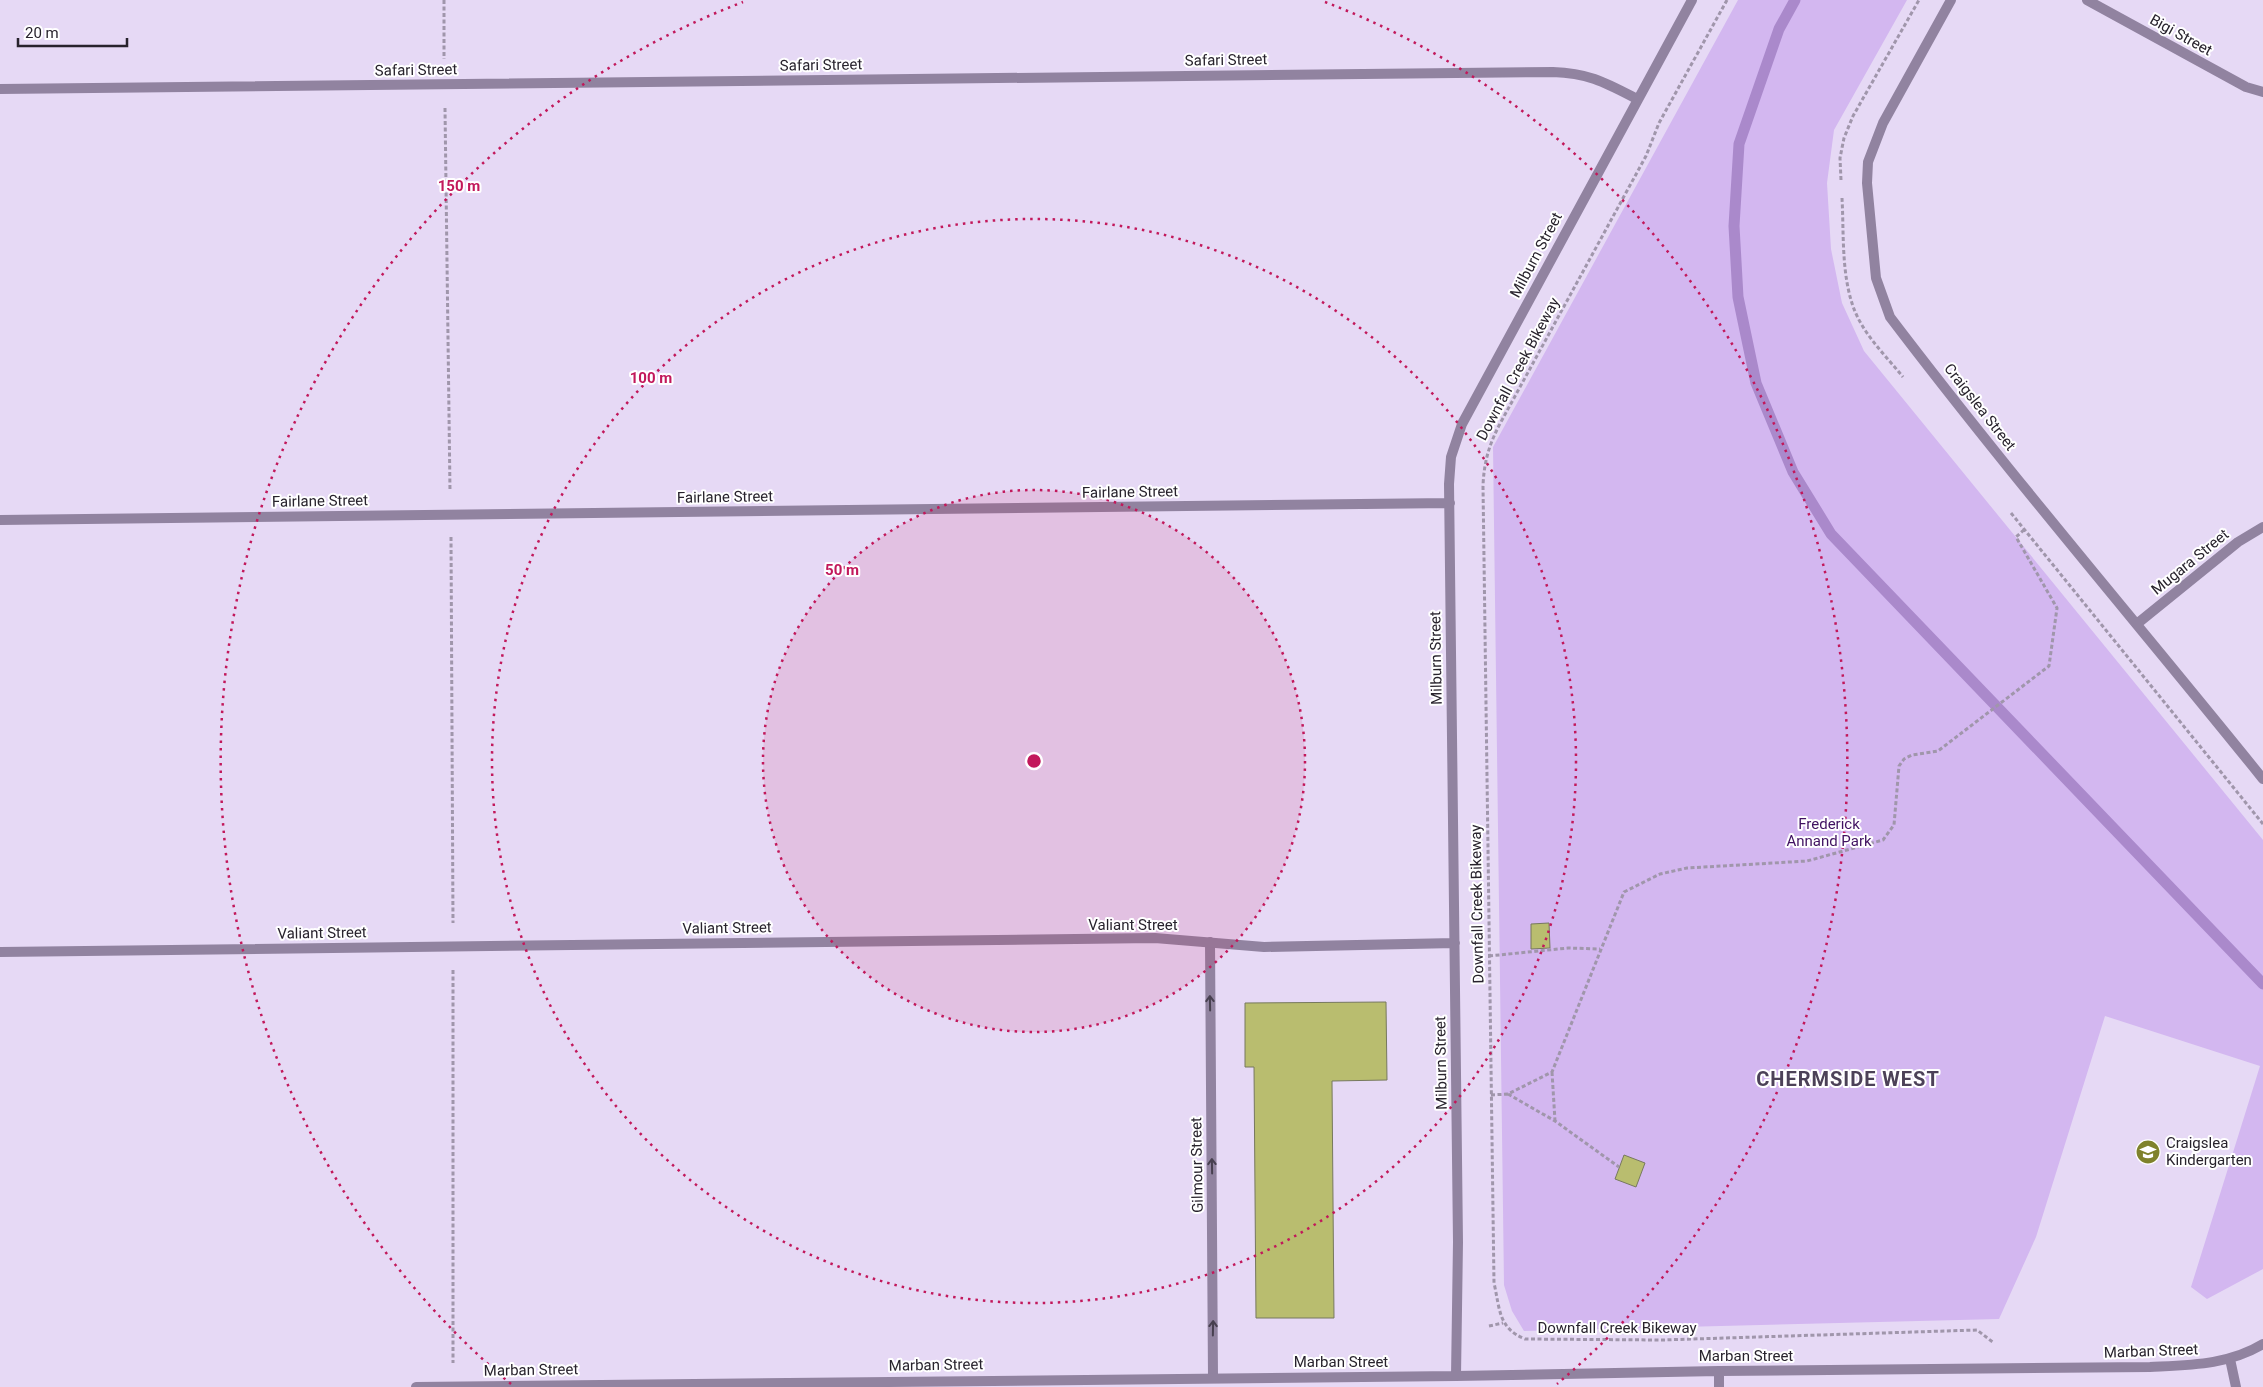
<svg xmlns="http://www.w3.org/2000/svg" width="2263" height="1387" font-family="Roboto,sans-serif">
	<rect width="100%" height="100%" fill="#e6d9f5"/>
	<path fill="#d3b7f0" d="M1738 0H1907L1834 130 1827 183 1831 249 1842 303 1864 351 2263 840V1269L2207 1299 2191 1287 2260 1066 2105 1016 2036 1237 1999 1319 1524 1331 1512 1311 1504 1285 1493 447Z"/>
	<g fill="none" stroke-linecap="round" stroke-linejoin="round">
		<path stroke="#aa89cb" stroke-width="11" d="M1795 0 1779 29 1739 144 1734 226 1738 297 1756 383 1793 472 1831 534 2263 984"/>
	</g>
	<path fill="#b9bd6f" stroke="#77795e" d="M1549 923 1550 948 1531 949V924Z
		M1386 1002 1387 1080 1332 1081 1334 1318H1256L1254 1067H1245V1003Z
		M1624 1155 1645 1163 1636 1187 1615 1179Z"/>
	<g fill="none" stroke-linecap="round" stroke-linejoin="round">
		<path stroke="#a096ab" stroke-width="3" stroke-dasharray="4 2.5" stroke-linecap="butt" d="M444 0V59
			M1727 0 1659 123 1646 156 1502 420C1490 442 1484 460 1483 486L1494 1283C1500 1309 1498 1328 1525 1339L1662 1340 1977 1330 1994 1343
			M445 108 450 491
			M1841 180 1840 158 1844 138 1853 116 1919 0
			M1842 198C1844 234 1841 274 1854 309 1864 335 1886 356 1903 377
			M2011 513 2263 824
			M451 537 453 923
			M1489 956 1568 948 1600 949
			M453 970V1363
			M1552 1072 1555 1121
			M1508 1094 1555 1121 1619 1167
			M1491 1095 1508 1094 1552 1072 1624 892 1660 874 1687 868 1807 861 1883 840 1894 825 1899 766 1904 759 1912 755 1938 751 2049 666 2057 608 2016 537 2025 529
			M1489 1326 1503 1323"/>
		<path stroke="#9183a0" stroke-width="10" d="M1210 942 1213 1377"/>
		<path stroke="#9183a0" stroke-width="10" d="M1951 0 1883 123 1868 162 1867 183 1876 278 1890 317C2010 475 2139 625 2263 779
			M2087 0 2246 87 2263 92
			M0 89 1553 72C1589 73 1606 83 1637 99
			M0 520 1450 503
			M2138 623 2238 542 2263 527
			M0 952 1155 938 1264 947 1455 943
			M2230 1359 2236 1387
			M1719 1371V1387
			M1456 1376 1458 1242 1449 484 1451 457 1462 424 1692 0
			M416 1387 1456 1376 1719 1371 2150 1367C2189 1365 2229 1365 2263 1344"/>
	</g>
	<defs><path id="oneway-shaft" d="M-6 0H5M1.5-3L5.5 0L1.5 3" fill="none" stroke-width="1.6" stroke-linecap="round" stroke-linejoin="round" transform="scale(1.25)"/></defs>
	<g stroke="#484050">
		<use href="#oneway-shaft" transform="translate(1210 1003) rotate(-91)"/>
		<use href="#oneway-shaft" transform="translate(1212 1166) rotate(-91)"/>
		<use href="#oneway-shaft" transform="translate(1213 1328) rotate(-89)"/>
	</g>
	<circle cx="1034" cy="761" r="271" fill="#c2185b" fill-opacity=".12"/>
	<g fill="none" stroke="#c2185b" stroke-width="2.5" stroke-dasharray="2.5 5">
		<circle cx="1034" cy="761" r="271"/>
		<circle cx="1034" cy="761" r="542"/>
		<path d="M511 1384A813 813 0 0 1 743 2M1325 2A813 813 0 0 1 1557 1384"/>
	</g>
	<defs>
		<symbol id="school-disc" viewBox="-11 -11 22 22"><circle r="9.5" fill="#7f822c" stroke="#fff"/><path d="M0-5L7-2L0 1L-7-2ZM-4 1L0 2.5L4 1V4Q0 6-4 4Z" fill="#fff"/></symbol>
	</defs>
	<g fill-rule="evenodd">
		<use href="#school-disc" x="2134" y="1138" width="28" height="28"/>
	</g>
	<g text-anchor="middle" dominant-baseline="central" stroke-width="4" stroke-linejoin="round" paint-order="stroke">
		<g font-size="15" fill="#28232d" stroke="#fff">
			<text transform="translate(2181 35) rotate(29)">Bigi Street</text>
			<text transform="translate(1226 60) rotate(-1)">Safari Street</text>
			<text transform="translate(821 65) rotate(-1)">Safari Street</text>
			<text transform="translate(416 70) rotate(-1)">Safari Street</text>
			<text transform="translate(1536 255) rotate(-62)">Milburn Street</text>
			<text transform="translate(1518 369) rotate(-62)">Downfall Creek Bikeway</text>
			<text transform="translate(1980 407) rotate(52)">Craigslea Street</text>
			<text transform="translate(1130 492) rotate(-1)">Fairlane Street</text>
			<text transform="translate(725 497) rotate(-1)">Fairlane Street</text>
			<text transform="translate(320 501) rotate(-1)">Fairlane Street</text>
			<text transform="translate(2190 562) rotate(-39)">Mugara Street</text>
			<text transform="translate(1436 658) rotate(-91)">Milburn Street</text>
			<text transform="translate(1477 904) rotate(-91)">Downfall Creek Bikeway</text>
			<text x="1133" y="925">Valiant Street</text>
			<text transform="translate(727 928) rotate(-1)">Valiant Street</text>
			<text transform="translate(322 933) rotate(-1)">Valiant Street</text>
			<text transform="translate(1441 1063) rotate(-91)">Milburn Street</text>
			<text transform="translate(1197 1165) rotate(-91)">Gilmour Street</text>
			<text x="1617" y="1328">Downfall Creek Bikeway</text>
			<text transform="translate(2151 1351) rotate(-2)">Marban Street</text>
			<text x="1746" y="1356">Marban Street</text>
			<text x="1341" y="1362">Marban Street</text>
			<text transform="translate(936 1365) rotate(-1)">Marban Street</text>
			<text transform="translate(531 1370) rotate(-1)">Marban Street</text>
		</g>
		<g font-size="15" fill="#401261" stroke="#fff">
			<text x="1829" y="824">Frederick<tspan x="1829" dy="17">Annand Park</tspan></text>
		</g>
		<g font-size="15" fill="#28232d" stroke="#fff" text-anchor="start">
			<text x="2166" y="1143">Craigslea<tspan x="2166" dy="17">Kindergarten</tspan></text>
		</g>
		<g font-size="20" font-weight="bold" letter-spacing="1" fill="#4c4158" stroke="#fff">
			<text x="1848" y="1079">CHERMSIDE WEST</text>
		</g>
	</g>
	<circle cx="1034" cy="761" r="8" fill="#c2185b" stroke="#fff" stroke-width="2.5"/>
	<g font-size="15" text-anchor="middle" font-weight="bold" fill="#c2185b" stroke="#fff" stroke-width="4" stroke-linejoin="round" paint-order="stroke">
		<text x="459" y="191">150 m</text>
		<text x="651" y="383">100 m</text>
		<text x="842" y="575">50 m</text>
	</g>
	<path d="M18 38v8h109v-8" fill="none" stroke="#28232d" stroke-width="2.5"/>
	<text x="25" y="38" font-size="15" fill="#28232d" stroke="#ffffff" stroke-width="4" paint-order="stroke">20 m</text>
</svg>
